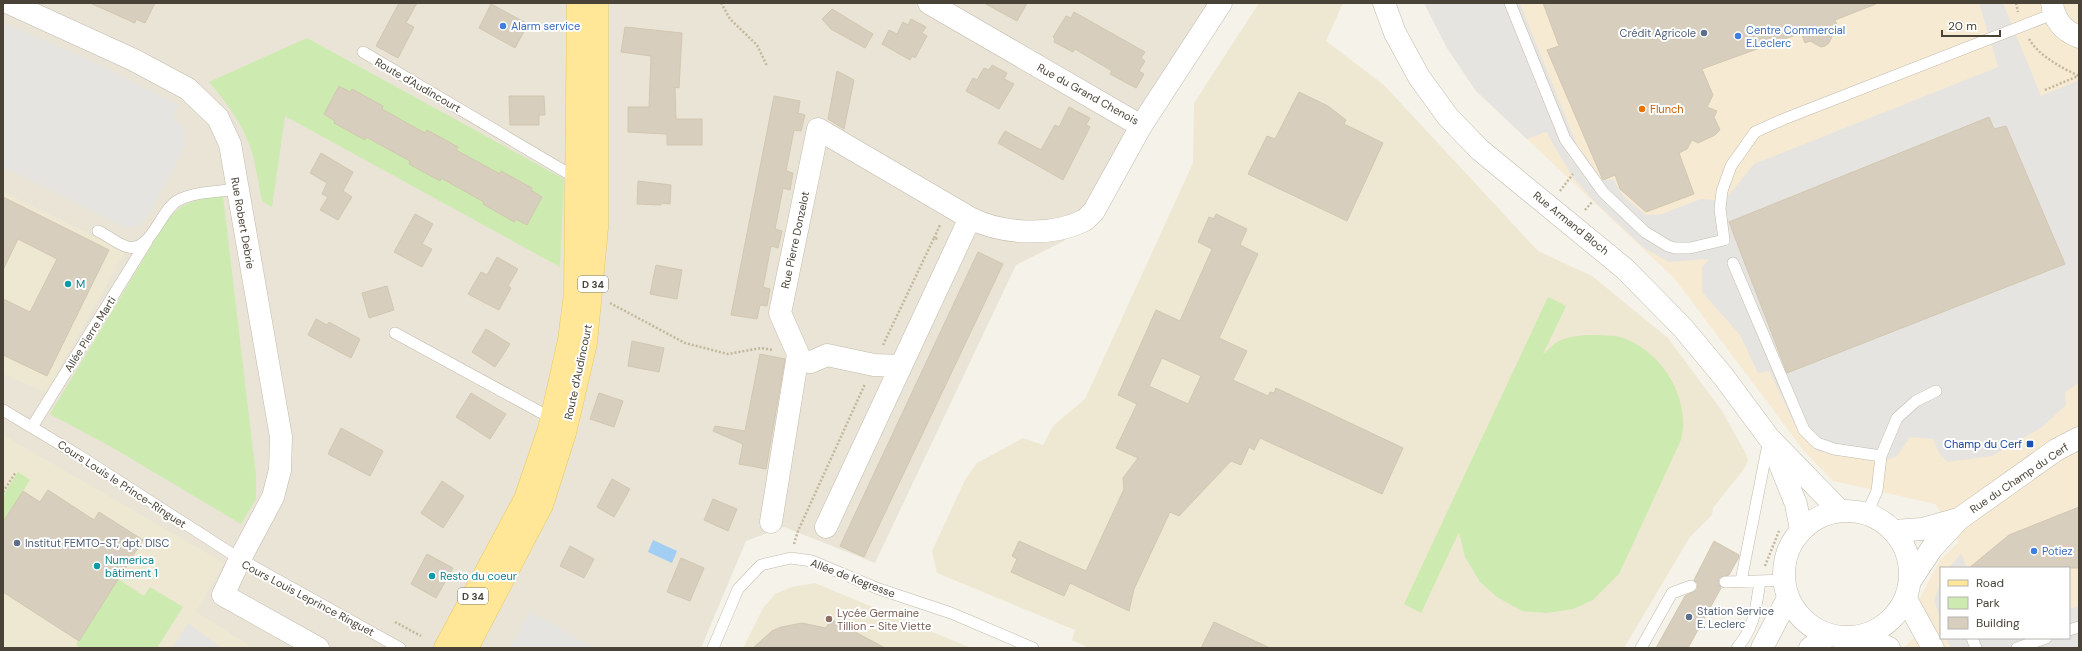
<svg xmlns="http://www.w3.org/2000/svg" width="2082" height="651" font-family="'DM Sans',sans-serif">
	<rect width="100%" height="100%" fill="#f5f2e9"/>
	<path fill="#e9e4d6" d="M3 3H1214L1064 241 1016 265 875 563 784 527 746 541 701 648H3Z"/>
	<path fill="#f7ead3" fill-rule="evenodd" d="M1424 3H2079V648H1903L1929 625 1919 600 1940 560 1959 542 1935 504 1833 481 1804 451 1674 278 1476 91 1447 48ZM1941 568H2069V638H1941Z"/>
	<path fill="#eee8d2" d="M1259 3H1343L1326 41 1384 85 1538 251 1592 276 1668 338 1722 411 1746 454 1748 461 1744 469 1713 508 1712 515 1690 537 1624 648H1089L1072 640 1075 630 937 573 932 551 965 480 977 463 1023 438 1043 445 1053 426 1085 399 1193 163 1194 103Z
		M3 192 125 252 46 392 3 374Z
		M3 435 224 563 196 612 249 645 248 648H3Z
		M815 583 971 648H743L763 608 775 594 791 587Z"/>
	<path fill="#cdeab0" d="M307 38 564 179 560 267 285 116 272 207 262 201C259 186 257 171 253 156 246 128 227 103 209 82Z
		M223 196 256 476V499L241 524 115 449 50 414 167 220C183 201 199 199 223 196Z
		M1548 297 1566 306 1543 354C1548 351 1552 345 1557 342 1570 335 1585 335 1599 335 1606 336 1614 335 1620 337 1655 348 1681 383 1683 419 1684 426 1682 433 1681 440L1619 574 1593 600 1573 609 1547 613 1522 611 1497 597 1480 582 1465 557 1459 532 1421 613 1404 604Z
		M18 472 30 480 3 522V496Z
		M118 579 144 596 150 587 183 607 157 648H81L76 645Z"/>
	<path fill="#e6e4e0" d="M1424 3H1520L1577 145 1603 180 1613 179 1623 196 1646 215 1662 214 1701 199 1716 200 1727 197 1754 164 1998 67 1979 3H2003L2041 96 2079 80V383L2065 392 2066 405 2041 428 1992 456 1947 462 1939 453 1933 439 1910 437 1897 456 1883 461 1818 451 1799 433 1769 371 1758 373 1740 335 1702 292V268L1709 259 1669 262 1644 248 1594 201 1572 176 1546 132 1527 139 1476 91 1447 48Z
		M3 23 90 60 179 105 173 119 182 125 185 134V146L148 216 138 226 127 228 3 167Z
		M1961 553 1967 568H1949Z
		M1941 581V622L1934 600Z
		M2079 606V648H1951L1946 638H2069V609Z
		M530 611 594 648H510Z
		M188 623 218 645 217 648H172Z"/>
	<path fill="#a3cef3" d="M653 540 677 551 672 563 648 552Z"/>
	<path fill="#d7cebd" stroke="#d2c7b0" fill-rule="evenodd" d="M90 3H155L145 23 136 19 135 23Z
		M399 3H417L406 23 414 27 398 58 376 46Z
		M984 3H1027L1017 21Z
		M1543 3H1876V4L1835 20 1839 30 1834 32 1829 43 1825 46 1821 47 1810 41 1805 43 1801 33 1702 69 1713 95 1707 107 1717 111 1714 117 1720 130 1715 135 1698 143 1692 140 1687 149 1679 153 1694 194 1646 212 1620 189 1615 175 1603 180 1602 178 1547 50 1559 46Z
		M491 4 528 24 515 48 479 28Z
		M832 9 873 34 865 48 831 29 822 19Z
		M1074 12 1145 52 1141 58 1145 61 1139 71 1144 74 1136 88 1110 74 1112 71 1075 49 1073 52 1054 42 1055 38 1053 37 1066 16 1071 18Z
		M911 19 926 27 922 33 927 36 915 58 912 56 910 60 882 44 889 30 897 34 903 22 908 25Z
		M625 27 682 33 679 88 675 87 676 119H702V145H667V134L628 132V107H649L651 56 621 52Z
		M992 65 1007 73 1004 79 1014 84 999 109 966 91 973 78 977 80 984 68 989 70Z
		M837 71 854 80 844 129 828 119Z
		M339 86 350 92 352 89 383 106 382 109 414 127 425 133 427 130 458 147 456 150 500 174 501 171 532 188 531 190 542 197 527 225 515 219 514 222 483 204 484 202 441 178 440 181 409 164 410 161 366 137 365 140 334 123 335 121 324 114Z
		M1299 92 1328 106 1346 120 1344 124 1383 143 1347 221 1248 174 1267 136 1275 139Z
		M509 96H544L545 115H539V125H510Z
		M774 96 800 101 798 113 805 115 801 131 794 130 786 171 793 173 790 190 783 188 775 229 782 231 778 248 771 246 763 287 770 289 767 306 760 305 757 319 731 315Z
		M1069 107 1090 118 1086 125 1090 127 1063 180 998 143 1005 131 1041 150 1055 125 1059 127Z
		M1989 117 1994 129 2006 126 2065 264 1787 373 1729 222Z
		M321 153 353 172 343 191 352 197 338 220 320 210 328 197 322 194 327 183 310 173Z
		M638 181 671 185 670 204 661 203V205L637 204Z
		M3 197 109 250 47 376 3 355V299L30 312 57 259 18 239 3 270Z
		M415 214 433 224 422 244 432 249 422 267 394 252Z
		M1216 214 1247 229 1240 245 1258 254 1219 338 1247 351 1233 380 1268 396 1270 392 1274 393 1276 388 1403 448 1382 494 1260 438 1254 450 1249 447 1241 465 1231 461 1179 516 1170 512 1134 589 1129 611 1070 583 1064 596 1011 572 1017 559 1012 556 1019 541 1086 571 1124 489 1123 478 1138 458 1116 448 1137 404 1118 395 1156 310 1180 321 1212 249 1198 242 1209 217 1214 219ZM1162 358 1201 376 1188 404 1149 386Z
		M978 252 1003 264 864 557 840 546Z
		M497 257 518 269 508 286 511 288 499 310 468 294 481 272 487 275Z
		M656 265 682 270 677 299 650 294Z
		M387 286 394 310 369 318 362 293Z
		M316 319 327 325 329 322 360 339 351 358 308 335Z
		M486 329 510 344 495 367 472 352Z
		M632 341 664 348 659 372 628 366Z
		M760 354 785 359 766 469 739 464 743 444 713 431 715 426 745 431Z
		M471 393 506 414 490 439 456 417Z
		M599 393 623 401 614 427 590 419Z
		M341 428 383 451 370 476 328 454Z
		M612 479 630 489 614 517 597 507Z
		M442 481 464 496 443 528 421 513Z
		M48 490 94 520 99 512 143 540 79 641 3 592V522L23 491 40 502Z
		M713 499 737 509 728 531 704 520Z
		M2079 507V568H1969L2009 535Z
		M1714 541 1739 555V557L1729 575 1719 578 1718 583 1721 588 1688 648H1656L1685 596 1697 590 1698 584 1694 580Z
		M570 546 594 559 584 578 560 566Z
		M427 554 453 568 436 598 411 584Z
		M681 558 704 568 690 601 667 592Z
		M831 619 885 648H753L772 631 781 627 802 623 826 628Z
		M1214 622 1270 648H1201Z"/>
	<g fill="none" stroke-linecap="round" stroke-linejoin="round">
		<defs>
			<path id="service" d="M1510 3 1565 139 1603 192 1645 232 1668 246 1675 248H1690L1724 240 1720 209 1722 191 1731 166 1755 132 1784 119 2053 14
				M363 52 576 178
				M98 231C107 235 119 245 128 247 151 252 160 211 177 201 194 191 219 192 237 189
				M1733 263 1804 430 1817 443 1834 449 1881 456 1897 418 1916 401 1936 391
				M395 333 551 418
				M3 410 78 455 240 559 400 648
				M32 427 147 241
				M1867 513 1877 491 1881 456
				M1741 581 1768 444
				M1725 582 1784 580
				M2069 630 2079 627
				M1972 638 1976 648
				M713 648 738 589 761 565 791 558 812 561 879 589 951 613 1033 648
				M1641 648 1672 593 1691 586
				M1737 648C1755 627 1756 607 1760 581
				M2017 648 2046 638"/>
			<path id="minor" d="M9 3 134 60 188 89 218 118 230 144 281 437 280 470 273 497 240 559
				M929 3 1141 126
				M1384 3 1395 33 1419 77 1448 117 1480 150 1625 269 1683 328 1723 376 1769 438 1839 510
				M797 360 811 362 827 355 874 365 901 366
				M1775 452 1796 504 1801 530
				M1784 574a63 63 0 1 1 126 0a63 63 0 1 1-126 0Z
				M771 522 798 354 780 313 818 129 970 218C1002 234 1050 237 1083 221 1087 219 1091 214 1094 211L1141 126 1221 3
				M826 527 970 218
				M1894 531 1922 529 1958 519
				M1910 581 1932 548 1959 519 2056 450 2079 438
				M1906 599 1933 648
				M1863 635 1889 648
				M1762 648 1788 598
				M1810 648 1829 635"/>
			<path id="tertiary" d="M2052 3C2054 20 2063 31 2079 37
				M240 559 223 595 318 648"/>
			<path id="primary" d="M445 648 525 499 549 429 569 340 575 294 578 3
				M467 648 542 505 565 433 586 343 597 228V3"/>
		</defs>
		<use href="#service" stroke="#c1baab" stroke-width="12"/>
		<use href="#minor" stroke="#c1baab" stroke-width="23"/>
		<use href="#tertiary" stroke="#c1baab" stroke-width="23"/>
		<use href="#primary" stroke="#e9c863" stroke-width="23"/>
		<path stroke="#c3b79b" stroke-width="2.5" stroke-dasharray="2 2" stroke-linecap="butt" d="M721 3 730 19 757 45 767 66
			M2016 3 2018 12
			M2029 39C2039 56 2062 68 2079 76
			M2045 90 2078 76
			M1560 191 1573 174
			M1585 210 1592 202
			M934 238 940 225
			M610 303 685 343 728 354 761 348 773 350
			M883 345 934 238 939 239
			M3 492 16 472
			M794 544 798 531 865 384
			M1765 566 1779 531
			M395 622 421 636"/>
		<use href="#service" stroke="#fff" stroke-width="11"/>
		<use href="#minor" stroke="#fff" stroke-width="22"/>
		<use href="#tertiary" stroke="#fff" stroke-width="22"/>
		<use href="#primary" stroke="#ffe797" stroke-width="22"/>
	</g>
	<g fill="#3f7fe0" stroke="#fff" stroke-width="1.5">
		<circle cx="503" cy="26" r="4"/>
		<circle cx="1738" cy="36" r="4"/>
		<circle cx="2034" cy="551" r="4"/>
	</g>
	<g fill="#5c6f8a" stroke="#fff" stroke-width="1.5">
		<circle cx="1704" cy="33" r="4"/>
		<circle cx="17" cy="543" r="4"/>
		<circle cx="1689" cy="617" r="4"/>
	</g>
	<circle fill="#e8710a" stroke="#fff" stroke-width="1.5" cx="1642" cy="109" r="4"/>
	<g fill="#0f9aa8" stroke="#fff" stroke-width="1.5">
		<circle cx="68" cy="284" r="4"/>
		<circle cx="97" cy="566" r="4"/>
		<circle cx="432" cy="576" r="4"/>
	</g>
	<rect fill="#1a4fb4" stroke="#fff" stroke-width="1.5" x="2026" y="440" width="8" height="8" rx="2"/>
	<circle fill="#8d6e63" stroke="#fff" stroke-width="1.5" cx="829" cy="619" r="4"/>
	<g text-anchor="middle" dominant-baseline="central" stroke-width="4" stroke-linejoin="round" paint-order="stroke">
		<g fill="#fff" stroke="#807b73" stroke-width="1">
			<rect x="578" y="276" width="30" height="16" rx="3"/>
			<rect x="458" y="588" width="30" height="16" rx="3"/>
		</g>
		<g font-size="10" font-weight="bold" fill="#494337">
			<text x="593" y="284">D 34</text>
			<text x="473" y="596">D 34</text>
		</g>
		<g font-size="11" fill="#366cbe" stroke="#fff" text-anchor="start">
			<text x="511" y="26">Alarm service</text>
			<text x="1746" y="30">Centre Commercial<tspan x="1746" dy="13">E.Leclerc</tspan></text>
			<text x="2042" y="551">Potiez</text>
		</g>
		<g font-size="11" fill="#4e5e75" stroke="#fff" text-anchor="start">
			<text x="1696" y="33" text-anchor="end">Crédit Agricole</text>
			<text x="25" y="543">Institut FEMTO-ST, dpt. DISC</text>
			<text x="1697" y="611">Station Service<tspan x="1697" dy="13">E. Leclerc</tspan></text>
		</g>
		<g font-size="11" fill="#494337" stroke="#fff">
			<text transform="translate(418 85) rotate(30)">Route d'Audincourt</text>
			<text transform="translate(1088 94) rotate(29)">Rue du Grand Chenois</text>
			<text transform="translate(243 223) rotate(80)">Rue Robert Debrie</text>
			<text transform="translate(1571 223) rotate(39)">Rue Armand Bloch</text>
			<text transform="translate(795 240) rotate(-78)">Rue Pierre Donzelot</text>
			<text transform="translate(90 334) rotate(-58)">Allée Pierre Marti</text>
			<text transform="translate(578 372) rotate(-78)">Route d'Audincourt</text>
			<text transform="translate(2019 478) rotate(-34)">Rue du Champ du Cerf</text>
			<text transform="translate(122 484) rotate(33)">Cours Louis le Prince-Ringuet</text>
			<text transform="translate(853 578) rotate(21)">Allée de Kegresse</text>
			<text transform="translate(308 598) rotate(28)">Cours Louis Leprince Ringuet</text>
		</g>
		<g font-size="11" fill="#c56008" stroke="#fff" text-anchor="start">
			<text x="1650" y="109">Flunch</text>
		</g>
		<g font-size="11" fill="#0d838f" stroke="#fff" text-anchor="start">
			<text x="76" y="284">M</text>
			<text x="105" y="560">Numerica<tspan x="105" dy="13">bâtiment 1</tspan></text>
			<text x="440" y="576">Resto du coeur</text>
		</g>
		<g font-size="11" fill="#164399" stroke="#fff" text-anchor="end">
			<text x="2022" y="444">Champ du Cerf</text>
		</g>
		<g font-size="11" fill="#785e54" stroke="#fff" text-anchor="start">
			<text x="837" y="613">Lycée Germaine<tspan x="837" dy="13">Tillion - Site Viette</tspan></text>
		</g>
	</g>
	<rect width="2082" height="651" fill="none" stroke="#494337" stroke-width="8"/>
	<rect x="1940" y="567" width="130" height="72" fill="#ffffff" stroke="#b6b4af"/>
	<rect x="1948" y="580" width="20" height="6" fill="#ffe797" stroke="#b6b4af"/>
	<text x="1976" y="587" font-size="12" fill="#494337">Road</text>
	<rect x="1948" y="597" width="20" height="12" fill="#cdeab0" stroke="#b6b4af"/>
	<text x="1976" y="607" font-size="12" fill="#494337">Park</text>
	<rect x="1948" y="617" width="20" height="12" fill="#d7cebd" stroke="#b6b4af"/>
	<text x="1976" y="627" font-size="12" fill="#494337">Building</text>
	<path d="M1942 30v6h58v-6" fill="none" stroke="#494337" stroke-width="2"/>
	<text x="1948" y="30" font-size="12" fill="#494337" stroke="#ffffff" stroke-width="3" paint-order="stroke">20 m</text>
</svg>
